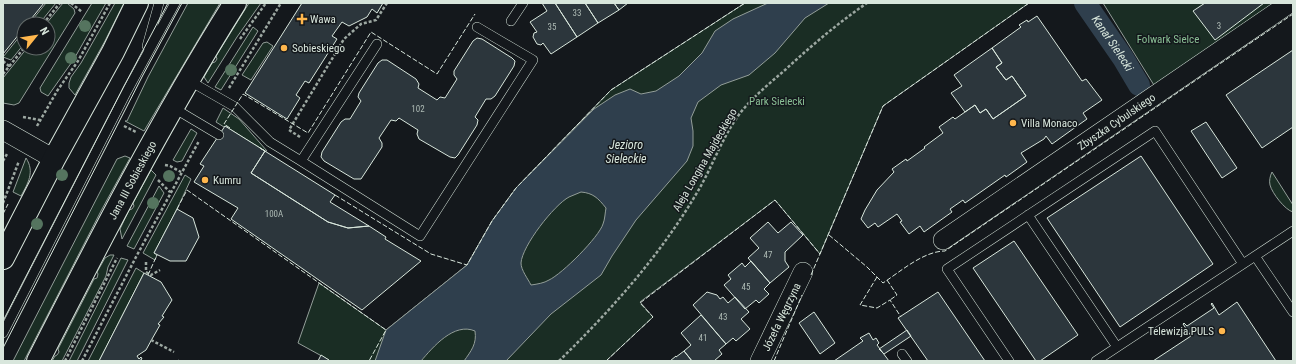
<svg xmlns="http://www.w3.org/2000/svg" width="1296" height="364" font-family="'Roboto Condensed',sans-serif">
	<rect width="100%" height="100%" fill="#14181c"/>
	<path fill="#1a2d24" stroke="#939e99" d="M46 3H56L39 24H29Z
		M63 3H67L74 9 75 13 19 103 14 105 3 103V78L27 48H48V24H46Z
		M92 3H106L74 59 48 96 41 92 40 88Z
		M115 3H124L105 41 75 95 69 88V83L71 77 81 63Z
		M188 3H220L144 131 125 121H127L148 77Z
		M249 3H261L237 37 208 83 204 77 212 63 215 62 217 59 216 56Z
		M745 3H1029L883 106 820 254 775 200 640 302 653 317 606 361H329V360L298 343 319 283 386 330 467 265 492 221 516 188 611 90Z
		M1103 3H1281L1157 90Z
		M253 27 258 31 221 90 215 87Z
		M24 31V44L11 60 3 57Z
		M267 42 273 46 251 80 242 75 263 43Z
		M223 108 239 119 267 151H265L225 126 224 127 216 122Z
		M191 129 197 133 182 161 177 162 173 160Z
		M125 156 130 158 102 209 24 361H13L117 159Z
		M26 158C35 172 28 183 21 196L13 192Z
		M151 170 156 175 122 239 120 229 129 210 132 209 134 206 133 203Z
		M1272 172 1293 205V212C1285 210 1272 193 1270 185 1269 181 1270 176 1272 172Z
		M185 175 191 179 177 209 154 253 157 255 155 260 143 253Z
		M159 186 164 193 134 249 127 246Z
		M110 255H114L108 267 106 276 62 361H52L55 356 57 355 59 352 58 349 94 279 97 278 98 274 97 272 105 258Z
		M121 258 128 260 77 361H69Z
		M136 268 144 273 99 361H88Z"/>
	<path fill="#2f3f4d" stroke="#939e99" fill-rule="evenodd" d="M768 3H829L805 18 775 53 749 75 721 85 698 102 691 118 693 131V146L687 161 636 220 612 256 601 275 551 314 506 361H464C471 351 477 344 475 331 454 322 433 347 421 361H375L386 330 467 265 492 221 516 188 594 109 615 95 630 89 641 94 656 91 679 76 702 53 715 31 733 19ZM581 192C593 193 598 198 606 208 605 213 605 219 603 224 599 237 562 274 549 280 544 283 538 284 531 285 528 279 521 270 521 263 522 246 554 205 569 197 573 195 577 194 581 192Z"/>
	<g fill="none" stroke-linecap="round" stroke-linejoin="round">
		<path stroke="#2f3f4d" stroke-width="22" id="s1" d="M1085 3 1123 58 1139 85"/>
	</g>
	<path fill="#2c363c" stroke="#d8e6dc" d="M3 3H44L27 24H24V28L3 54Z
		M302 3H383L377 13 372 9 367 17 349 26 342 22 332 36 337 39 309 83 305 81 296 95 300 98 287 119 245 93Z
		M542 3H555L577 37 551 54 543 43 541 45 537 44 533 37 534 33 537 32 530 22 547 11Z
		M555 3H585L598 23 577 37Z
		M585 3H614L619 10 598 23Z
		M614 3H628L619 10Z
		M1205 3H1264L1215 40 1193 11Z
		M1037 16 1082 81 1086 79 1102 100 1083 113 1087 119 1052 144 1046 136 1044 139 1021 153 1027 162 1006 177 1005 175 965 203 963 200 950 209 952 212 924 232 920 226 909 234 900 222 902 221 897 214 878 227 875 223 868 228 861 219 865 210 877 190 894 172 892 169 906 159 907 161 925 148 924 147 943 133 939 127 953 117 955 119 975 105 980 113 986 109 993 119 1026 96 1012 76 1006 80 996 67 1002 63 992 48 1021 27 1019 25 1027 20 1028 22Z
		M477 38 482 39 512 58 515 61 514 66 495 96 491 99H486L475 117 478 120 477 125 458 155 455 158 450 157 419 139 417 134 418 130 399 118 396 121 391 120 379 138 382 143V147L361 179H354L324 161 321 157 322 152 341 122 345 119H350L361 101 358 97 359 93 378 63 382 60H387L416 79 419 84 418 88 437 100 440 97 445 98 457 79 454 75V71L473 41Z
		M992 48 1002 63 996 67 1006 80 1012 76 1026 96 993 119 986 109 980 113 975 105 965 112 951 93 962 86 954 75Z
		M1293 50V127L1262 148 1226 95Z
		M1206 122 1237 168 1222 178 1191 131Z
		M225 126 265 151 251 173 328 222 348 228 369 226 386 237 385 239 421 261 362 310 231 219 238 208 194 182 204 166 200 164Z
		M260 148 335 195 330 202 369 226 348 228 328 222 251 173 265 151Z
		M1141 156 1213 264 1120 327 1047 218Z
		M177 209 193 218 199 237 186 261H170L154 253Z
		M768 222 778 233 791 222 803 235 785 252V261L789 267 770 283 748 258 759 248 750 238Z
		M1014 241 1078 335 1040 361H1036L973 268Z
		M751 261 770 283 764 289 769 294 759 303 756 300 745 309 724 285 731 279 728 275 742 263 745 267Z
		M144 273 161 282 172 300 162 316 164 317 158 324 160 325 152 339 146 350 137 356 139 359 141 357 142 359 139 361H99Z
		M707 292 717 295 720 299 723 297 728 303 735 297 749 312 741 319 750 329 736 341 733 338 726 344 693 305Z
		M938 292 985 361H928L898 318Z
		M1237 302 1276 361H1153L1191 336 1183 324 1184 323 1187 326 1214 308 1211 304 1212 303 1219 315Z
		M814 312 835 343 820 354 799 323Z
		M701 315 726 344 719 350 722 354 714 361H692L684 351 691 345 681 333Z
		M907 330 911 336 884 354 879 349Z
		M869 333 873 340 876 338 879 343 877 345 889 361H834L863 341 860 338Z
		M684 351 692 361H670L676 356V357Z
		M321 355 329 360V361H318Z"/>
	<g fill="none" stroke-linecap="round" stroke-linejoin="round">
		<defs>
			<path id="lane" d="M511 21 523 3
				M377 44 301 161 420 236 533 60 477 27
				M147 46 159 3
				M188 80 235 107 270 142 301 161
				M172 107 219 135
				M1028 215 1117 347
				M1255 256 1293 312
				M3 333 127 91 175 3
				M902 354 907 361
				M1009 361 947 269 1155 131 1243 264
				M1096 361 1293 231"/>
			<g id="street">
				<path d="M3 130 54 159"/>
				<path id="s2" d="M943 240 1290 3"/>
				<path id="s3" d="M760 361 803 272"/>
			</g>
			<g id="secondary">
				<path d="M3 258 54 159 113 52 137 3"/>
				<path id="s4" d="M38 361C100 239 162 119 235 3"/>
			</g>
		</defs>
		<use href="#lane" stroke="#d8e6dc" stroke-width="10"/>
		<use href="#street" stroke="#d8e6dc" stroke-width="20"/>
		<use href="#secondary" stroke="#d8e6dc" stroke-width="24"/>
		<path stroke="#9da8a2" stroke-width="2.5" stroke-dasharray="3 2" stroke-linecap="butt" d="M71 3 82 12
			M43 24 60 3
			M240 39 266 3
			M3 61 9 66
			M3 74 24 48
			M229 88 281 3
			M23 117 40 120
			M37 126 57 91 78 61 110 3
			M124 126 136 132
			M300 137 289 130 344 39 361 24 376 20 387 3
			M3 161 7 154
			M165 165 170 166 181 172
			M158 180 170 192
			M3 203 19 161
			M146 262V272L151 275 160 270
			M151 340 174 352
			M65 361 117 258
			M82 361 136 257 199 141
			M178 361H179
			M559 361C610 311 658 258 695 196 712 169 721 138 741 112 754 96 770 83 785 70 811 46 838 23 867 3"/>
		<use href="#lane" stroke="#14181c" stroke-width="9"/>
		<use href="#street" stroke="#14181c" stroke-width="19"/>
		<use href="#secondary" stroke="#14181c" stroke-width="22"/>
		<path stroke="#d8e6dc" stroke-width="1" d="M3 321 124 86 168 3
			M3 348 143 75 182 3"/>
		<path stroke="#d8e6dc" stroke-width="1" stroke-dasharray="5 2" stroke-linecap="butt" d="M230 128 224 124 243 94 308 133 371 32 437 74 475 14
			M335 195 431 254 467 265 492 221 516 188 611 90 745 3
			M177 209 187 190 386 330 369 361
			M3 214 8 204
			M829 235 867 267 883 283C901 271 924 251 945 251L1293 14
			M148 275 157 255
			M811 275 883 106 1029 3
			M877 277 860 305 877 308 890 300 901 317
			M887 280 897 295 890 300
			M606 361 653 317 640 303 775 200 820 254
			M774 361 802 295"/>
	</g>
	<g fill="#55745f">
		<circle cx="85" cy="26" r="6"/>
		<circle cx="71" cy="58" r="6"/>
		<circle cx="231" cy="70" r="6"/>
		<circle cx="62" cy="175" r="6"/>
		<circle cx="169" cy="176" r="6"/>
		<circle cx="153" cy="203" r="6"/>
		<circle cx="37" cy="224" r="6"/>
	</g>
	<g fill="#ffb74d" stroke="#14181c" stroke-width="1.5">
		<path d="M300 13h4v4h4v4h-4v4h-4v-4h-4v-4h4z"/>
		<circle cx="284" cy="48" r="4"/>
		<circle cx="1013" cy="123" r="4"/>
		<circle cx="205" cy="180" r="4"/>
		<circle cx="1222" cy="331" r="4"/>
	</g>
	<g text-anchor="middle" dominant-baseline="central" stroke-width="3" stroke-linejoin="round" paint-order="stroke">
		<g font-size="9" fill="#adbab4">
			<text x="577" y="13">33</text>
			<text x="1219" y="26">3</text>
			<text x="552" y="27">35</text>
			<text x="418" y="109">102</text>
			<text x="274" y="214">100A</text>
			<text x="768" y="255">47</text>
			<text x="746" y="287">45</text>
			<text x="723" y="317">43</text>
			<text x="703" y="338">41</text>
		</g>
		<g font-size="11" fill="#d8e6dc" stroke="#14181c" text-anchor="start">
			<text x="310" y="19">Wawa</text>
			<text x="292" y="48">Sobieskiego</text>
			<text x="1021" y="123">Villa Monaco</text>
			<text x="213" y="180">Kumru</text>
			<text x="1214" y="331" text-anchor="end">Telewizja PULS</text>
		</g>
		<g font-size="11" fill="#8ac095" stroke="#14181c">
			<text x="1168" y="39">Folwark Sielce</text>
			<text x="777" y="101">Park Sielecki</text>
		</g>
		<g font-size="11" fill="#d8e6dc" stroke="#14181c">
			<text stroke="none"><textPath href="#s2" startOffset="210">Zbyszka Cybulskiego</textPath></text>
			<text transform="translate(705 160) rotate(-60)">Aleja Longina Majdeckiego</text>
			<text stroke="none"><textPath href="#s4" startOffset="204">Jana III Sobieskiego</textPath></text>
			<text stroke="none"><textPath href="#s3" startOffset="49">Józefa Węgrzyna</textPath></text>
		</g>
		<g font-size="12" font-style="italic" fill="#d8e6dc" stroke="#14181c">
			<text stroke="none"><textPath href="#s1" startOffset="49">Kanał Sielecki</textPath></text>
			<text x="626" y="145">Jezioro<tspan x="626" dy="14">Sieleckie</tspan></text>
		</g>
	</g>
	<rect width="1296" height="364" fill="none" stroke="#d8e6dc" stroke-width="8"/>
	<g transform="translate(36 36) rotate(60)"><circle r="19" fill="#14181c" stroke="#626a69"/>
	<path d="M0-3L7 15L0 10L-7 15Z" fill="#ffb74d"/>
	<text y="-6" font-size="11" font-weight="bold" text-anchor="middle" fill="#d8e6dc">N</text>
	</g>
</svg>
